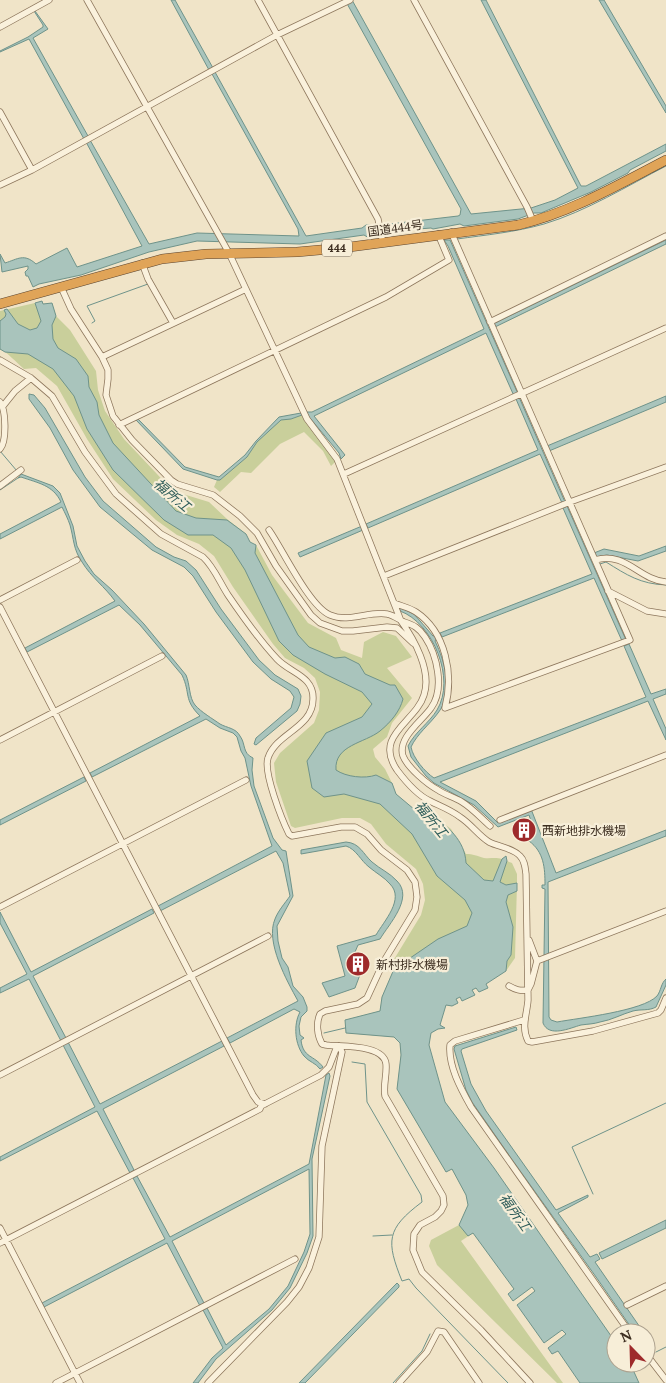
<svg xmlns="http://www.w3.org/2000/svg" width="666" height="1383" font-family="Lora,'Noto Sans JP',serif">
	<rect width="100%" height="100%" fill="#f0e4c8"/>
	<path fill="#c9cf9b" d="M35 303 44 322 41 339 0 335V311Z
		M52 303 56 316 70 330 96 371 98 390 105 411 124 439 173 491 209 502 227 519 246 534 177 514 114 449 50 342Z
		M0 347 27 352 63 369 90 428 165 516 214 531 233 541 282 637 369 690 376 709 311 761 386 799 489 921 402 1028 482 1209 473 1233 461 1241 563 1383H557L437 1265 429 1246 431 1240 459 1225 468 1205 466 1195 452 1169 446 1172 397 1089 401 1055 400 1043 394 1037 346 1033 345 1020 380 1011 382 997 394 969 393 961 421 915 425 900 423 884 416 869 386 844 371 824 360 818H342L295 828 291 826 276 782 274 763 280 753 314 723 319 710 320 692 315 678 304 668 285 658 273 644 233 587 214 556 199 544 177 535 156 520 113 479 87 439 57 386 36 368 24 369C17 363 7 352 0 349Z
		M302 415 336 461 331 466 323 451 304 432 280 444 251 473 241 472 220 492 214 487 217 480 220 479 247 457 257 442 281 419H291Z
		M256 545 272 575 308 623 336 638 341 650 362 658 364 642 383 632 396 636 412 657 387 668 412 698 392 723 387 737 373 749 375 757 385 769 392 783 376 775 371 782 335 778 327 759 397 704 305 648 294 633 255 553Z
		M430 813 451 829 466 854C473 854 477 856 484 858 490 859 495 857 502 859L506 856 507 861 512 863 517 874V883L515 958 506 971 507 961 511 955Z"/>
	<path fill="#a9c4bc" stroke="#6f938a" d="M171 0H175L213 68 209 70Z
		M345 0H352L471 214 531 208 555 200 578 188 481 0H486L581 186H586L666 144V151L630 170 628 173 591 192 541 213H534L518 219 464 226 460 224 433 229 431 228 392 231 389 229 390 224 458 216 460 215 461 209Z
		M599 0H604L666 106V113Z
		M34 11H35L48 29 33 38 88 136 84 139 29 39 0 52V51L28 37 43 27V25Z
		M215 72 306 236 362 228 366 225H375L377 234 369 238 364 235 300 244 197 241 149 252 81 275 39 284 33 287 28 276H26L25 272 28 269V266L2 272 0 254 5 263C18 259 24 253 36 264L67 248 77 267 142 246 86 142 90 140 149 244 197 233 299 236 298 229 212 74Z
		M444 240H450L518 394 514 396 486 333 314 416 345 455 341 459 339 453 305 412H312L484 329 448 246Z
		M666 240V244L495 327 493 324Z
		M42 301 43 304 52 303 56 316 52 325 53 339 58 348 76 359 88 376 89 387 97 402 99 415 113 443 176 511 196 518 227 520 246 534 250 542 256 545 255 553 298 635 309 647 335 658 345 657 359 664 365 674 390 685H395L403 699C400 711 391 722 380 731 365 743 334 745 336 770 346 777 365 779 376 775L392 783 396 794 421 815 430 813C447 826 465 840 466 863L484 880 493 881 502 859 506 856 507 861 500 882 506 885 517 883V891L508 895 506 902 513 927 511 955 507 961 506 971 486 984 488 988 479 992 476 988 472 990 475 995 462 1001 460 997 456 999 458 1003 452 1006 446 1005 440 1025 445 1028 438 1029 431 1033 429 1045 445 1102 494 1168 616 1343V1363H630L639 1383H580L558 1351 552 1354 548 1348 566 1334 562 1330 544 1343 517 1305 535 1291 532 1287 513 1301 508 1294 514 1289 473 1233 468 1236 459 1225 468 1205 466 1195 452 1169 446 1172 397 1089 401 1055 400 1043 394 1037 346 1033 345 1020 380 1011 382 997 394 969 438 939 467 926 472 913 465 900 437 876 412 834 380 804 344 794 324 797 312 788 307 761 326 733 362 717 372 704 362 692 325 674 293 655 279 641 245 570 231 548 213 535H188L164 520 113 470 87 429 74 396 53 369 28 354 5 352 0 349V321L5 317 6 314 4 310 7 309 18 324 30 330 37 328 41 321 35 303Z
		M29 394 34 395 45 408 85 477 103 501 156 547 174 557 186 561 196 570 221 609 259 660 275 675 298 689 301 696 300 704 297 711 256 745 254 744 256 738 291 708 294 697 290 691 271 679 253 662 216 612 193 576 184 567 152 550 100 507 73 470 50 428 29 399Z
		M666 396V402L549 451 547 446Z
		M519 397 565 502 562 503 540 454 368 528 366 524 538 450 516 399Z
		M301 413 302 415 291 419 281 420 257 442 247 457 220 480H217L183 469 136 420 138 419 185 467 219 477 245 455 256 441 279 417Z
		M21 474 53 486 60 493 73 526 77 546 85 561 94 574 112 590 144 624 186 675C190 684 189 698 195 705 201 712 213 719 220 724 227 728 236 728 240 736 246 744 242 753 253 758L252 770 254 786 273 838 282 850 286 851 293 896 277 926 278 941 282 958 288 967 293 986 303 997 307 1007V1011L301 1017 299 1026 300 1035 304 1038 301 1040C303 1058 314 1055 323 1067L320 1069C316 1063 309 1062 304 1056 295 1045 293 1025 300 1012L294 1009 230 1043 227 1038 298 1001C287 981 265 942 275 919 278 911 285 903 290 896L283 863 276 851 160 911 158 906 272 846 251 786 245 758 241 751 237 737 233 733 220 728 206 719 92 777 90 773 200 716C183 699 191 694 182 675L140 625 119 605 27 652 25 648 115 601C105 587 91 577 82 562 73 549 74 539 70 525 68 519 65 513 62 507L0 539V534L61 502C53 485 38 483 21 477L18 478Z
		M567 506 626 640 622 641 594 578 442 637 440 633 592 574 563 508Z
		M362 526 363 530 300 557 298 553Z
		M666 546V551L638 561 607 555 596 557 594 553 604 549 639 556Z
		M399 607 414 614 433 636 436 635 437 638 435 641C445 662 454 693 438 713 430 724 417 734 411 747 413 758 425 772 434 778L646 697 624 646 629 644 651 694 666 689V694L653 699 666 729V740L648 701 440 782 476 801 498 823 531 809 556 873 666 830V836L548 882 549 1017 551 1020 557 1022C579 1018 643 1011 657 996 661 991 661 983 666 979V985L656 1007C649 1011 641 1009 633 1011 622 1014 612 1020 600 1022 594 1024 588 1024 581 1025 570 1028 549 1038 543 1023L545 889 542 888V885H545C545 868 544 852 529 841L533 827 529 815 498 827 474 805 434 783 426 776 411 757 408 746C415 732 429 723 437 710 456 679 433 623 400 611Z
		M84 777 86 781 0 825V820Z
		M346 842C360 843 363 854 372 862 380 869 390 873 397 881 414 898 389 924 380 939L358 945 349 966 361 972 355 988 329 997 322 983 345 976 337 946 376 935C384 921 405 899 390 884 384 877 376 873 369 867 361 861 356 849 346 846L301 854V850Z
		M152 909 154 913 33 976 66 1038 61 1041 29 979 0 993V988L27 974 0 923V912L31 972Z
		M516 1027 517 1030 462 1049 461 1051 471 1084 486 1111 556 1210 588 1195V1197L558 1213 590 1257 597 1254 600 1259 595 1262 644 1333H635C582 1255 525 1180 472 1102L466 1090 454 1049 455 1046Z
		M222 1041 224 1046 103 1109 134 1170 130 1173 97 1111 0 1161V1157L95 1107 63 1045 68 1042 100 1104Z
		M329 1073 330 1076 312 1159 313 1236 307 1253 290 1288 272 1310 216 1359 198 1383H193L212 1358 223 1348 203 1310 207 1308 226 1345 269 1309 288 1286 304 1252 310 1234 309 1169 172 1241 204 1303 200 1306 167 1243 44 1307 42 1303 165 1239 133 1178 137 1176 170 1237 309 1164 326 1075Z
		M666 1220V1228L602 1259 599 1253Z
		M397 1283 399 1285V1287L305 1383H299Z"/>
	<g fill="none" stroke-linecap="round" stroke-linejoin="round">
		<path stroke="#6f938a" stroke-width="1" d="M457 239C486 235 516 232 544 224 587 211 627 186 666 166
			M92 323 95 321 87 306 148 284
			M0 451 17 471
			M0 490 18 478
			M600 564 606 562C627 575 640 584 666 585
			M389 966 395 969
			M324 1033 345 1028
			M352 1062 365 1064 367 1102 421 1195 422 1202C386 1229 386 1241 402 1281L409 1279 416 1288 508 1383
			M593 1194 572 1147 666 1103
			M373 1236 392 1235
			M656 1352 666 1347
			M393 1383 422 1351 430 1334"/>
		<defs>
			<path id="minor" d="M87 0 229 253 307 419 337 459 401 621C414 639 432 671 424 695 416 722 373 735 397 770 406 782 417 795 430 801 440 806 451 810 460 817 471 824 478 835 489 842 499 847 513 848 520 856 525 861 525 867 526 874L528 1000C527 1014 521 1027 528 1041L532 1042 593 1031 658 1013 661 1010 666 998
				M258 0 378 219 383 243
				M414 0 527 207 533 221
				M0 27 49 0
				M0 112 32 170
				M0 185 32 170 277 35 350 0
				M142 263 148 279 173 323
				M61 287 71 309 102 357 108 370V379L106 395 113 416 132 440 171 480 177 484 213 495 240 516 257 533 276 566 311 615 320 623 342 631H353L387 627 397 628 413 643
				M490 322 666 236
				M102 357 246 289
				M0 360 31 378 52 396 85 452 116 494 161 534 203 557C214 567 220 583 228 595 243 617 259 640 277 659 290 673 314 676 313 699 313 728 276 733 268 758 263 772 282 820 289 834L292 836 341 827H355L367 834 381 850 407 870 415 882 416 889 417 897 415 910 384 961 367 998 358 1004 325 1011 320 1014C316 1023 317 1035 322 1044L326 1045C341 1047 384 1044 386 1064 387 1075 383 1085 385 1096L443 1196 444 1205 441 1211 435 1217 420 1225 414 1234 413 1250 422 1272 481 1330 530 1383
				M0 402C6 410 7 441 0 449
				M3 406 15 391 31 378
				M119 425 386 297 449 260 438 234
				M344 474 666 328
				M0 486 21 470
				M269 530C283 550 309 606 330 615 349 623 368 611 387 614 393 615 398 619 404 622 414 625 419 628 425 637 437 655 445 689 431 708 422 721 397 738 403 756 408 768 427 784 438 790 445 795 454 797 462 802 472 808 481 818 490 826
				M595 560C626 551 639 580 666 582
				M384 576 570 502 666 467
				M608 591 647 611 666 614
				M0 600 77 560
				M394 603C401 606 410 608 416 612 446 632 454 675 445 708L630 640 451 232
				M0 607 253 1095 258 1102 265 1104
				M0 740 162 656
				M500 820 666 755
				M0 907 246 780
				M529 940 537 961
				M509 986C516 990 520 991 528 990L531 984 537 961 666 911
				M524 1020 455 1041 450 1045C448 1066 461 1089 471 1107L630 1333
				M0 1075 268 936
				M0 1228 80 1383
				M0 1243 260 1109 261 1106 321 1075 329 1067 336 1049 339 1046 342 1052 322 1146 319 1237 309 1268 299 1287 287 1302 208 1383
				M627 1305 666 1286
				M646 1354 666 1380
				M56 1383 295 1259
				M399 1383 427 1352 438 1331 444 1332 479 1383"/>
			<path id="highway" d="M0 304 162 259 206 254 297 252 342 248 518 225C570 213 618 185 666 160"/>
		</defs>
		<use href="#minor" stroke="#8d765c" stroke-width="7"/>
		<use href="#highway" stroke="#5b4430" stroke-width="10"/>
		<use href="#minor" stroke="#faf1dc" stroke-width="5.5"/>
		<use href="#highway" stroke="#e0a458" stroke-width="9"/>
	</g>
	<defs>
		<symbol id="building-disc" viewBox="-11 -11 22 22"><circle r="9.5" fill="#9e2a2b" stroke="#f7eed8"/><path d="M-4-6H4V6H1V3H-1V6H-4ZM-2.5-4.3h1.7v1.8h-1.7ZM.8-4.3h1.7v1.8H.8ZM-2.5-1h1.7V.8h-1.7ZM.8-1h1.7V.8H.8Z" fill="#fff"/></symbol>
	</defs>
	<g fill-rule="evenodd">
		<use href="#building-disc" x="510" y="816" width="28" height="28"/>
		<use href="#building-disc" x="344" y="950" width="28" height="28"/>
	</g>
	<g text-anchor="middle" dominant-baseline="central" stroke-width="4.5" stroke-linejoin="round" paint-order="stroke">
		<rect fill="#f7eed8" stroke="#756857" stroke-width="1" x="322" y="239.5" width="30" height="17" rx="4"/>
		<g font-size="11" font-weight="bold" fill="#3d2e20">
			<text x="337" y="248">444</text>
		</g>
		<g font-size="12" fill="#3d2e20" stroke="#f7eed8">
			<text transform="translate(395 228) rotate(-8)">国道444号</text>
		</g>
		<g font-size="12" fill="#3d2e20" stroke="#f7eed8" text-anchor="start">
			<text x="542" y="830">西新地排水機場</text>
			<text x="376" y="964">新村排水機場</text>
		</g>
		<g font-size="14" font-style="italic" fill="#2f5d5a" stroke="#f7eed8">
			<text transform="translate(172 495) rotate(40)">福所江</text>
			<text transform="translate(431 819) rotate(51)">福所江</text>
			<text transform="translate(515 1212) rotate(55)">福所江</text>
		</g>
	</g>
	<g transform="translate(631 1348) rotate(337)"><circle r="24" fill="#f7eed8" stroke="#ada18e"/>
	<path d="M0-4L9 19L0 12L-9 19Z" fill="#9e2a2b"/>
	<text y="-8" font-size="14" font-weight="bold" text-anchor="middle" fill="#3d2e20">N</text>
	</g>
</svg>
